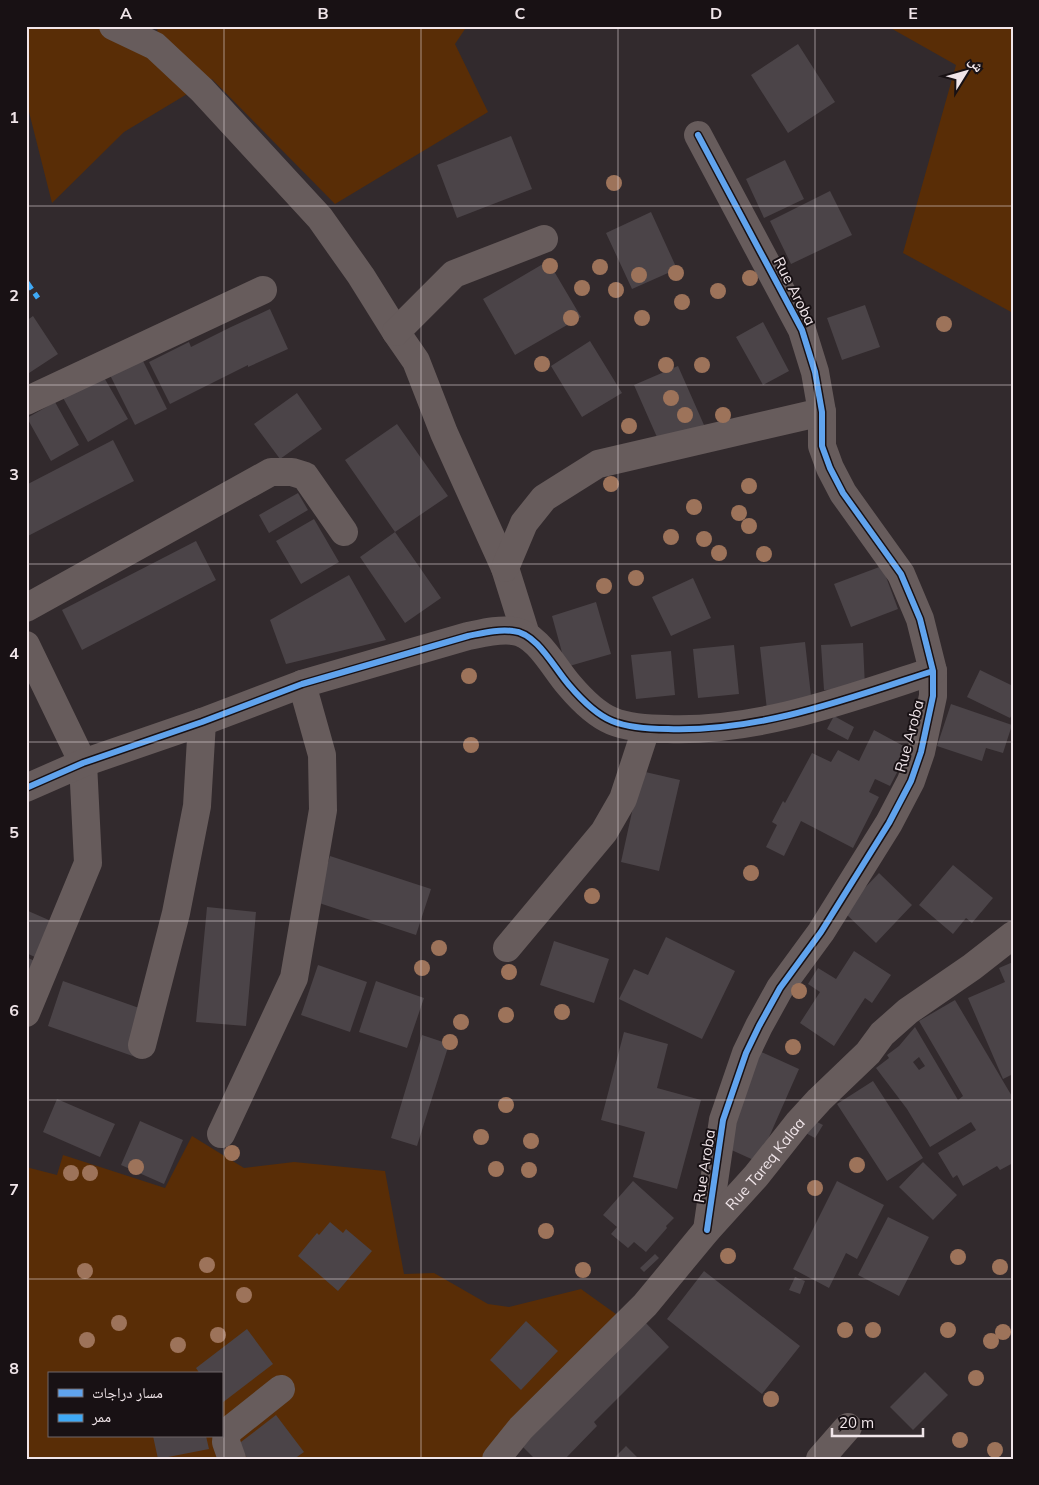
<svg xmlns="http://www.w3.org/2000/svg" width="1039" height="1485" font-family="Mulish,'Noto Naskh Arabic',sans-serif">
	<rect width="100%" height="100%" fill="#322a2d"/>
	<path fill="#592d06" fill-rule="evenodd" d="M26 26H122L158 38 157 26H467L455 44 488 112 335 204 212 79 124 132 52 203 26 100Z
		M887 26H1013V313L903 253 956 65Z
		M192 1136 244 1168 294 1162 385 1171 404 1274 434 1273 488 1304 509 1307 581 1289 627 1322 496 1459H26V1167L57 1175 63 1155 165 1188ZM49 1374H221V1436H49Z"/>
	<path fill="#4b4448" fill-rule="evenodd" d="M798 44 835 102 788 133 751 75Z
		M511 136 532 189 457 218 437 165Z
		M785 160 804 199 764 218 746 179Z
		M830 191 852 235 791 264 770 221Z
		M651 212 677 269 632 289 606 233Z
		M548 261 581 317 515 355 483 299Z
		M865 305 880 347 842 360 827 318Z
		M270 309 288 349 248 367V365L170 404 149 362 189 342 191 347 231 327Z
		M33 316 58 354 26 375V321Z
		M763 322 789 371 763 385 736 337Z
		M590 341 622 393 582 417 551 366Z
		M142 359 167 409 135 425 110 375Z
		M678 366 704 425 660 444 634 385Z
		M102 374 128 419 88 442 62 396Z
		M297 393 322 429 280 459 254 424Z
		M55 402 79 445 51 461 27 418Z
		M397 424 448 496 395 532 441 598 405 623 360 557 395 532 345 460Z
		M113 440 134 481 26 537V485Z
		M298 493 308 510 269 533 259 515Z
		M314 519 339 562 301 584 276 541Z
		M196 541 216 580 82 650 62 610Z
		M882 566 898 609 851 627 834 584Z
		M349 575 386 640 286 664 270 620Z
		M693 578 711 618 671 636 652 597Z
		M596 602 611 654 566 667 552 616Z
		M805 642 812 705 767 710 760 647Z
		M863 643 865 688 824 690 821 645Z
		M734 645 739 694 698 698 693 649Z
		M671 651 675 695 636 699 631 655Z
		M980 670 1013 686V713L1010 718 967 697Z
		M951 704 1012 725 1003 753 986 748 982 761 937 746Z
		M834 716 854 727 848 740 827 729Z
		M874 730 909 749 890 786 875 779 869 792 879 797 853 848 801 821 784 856 766 847 777 825 772 822 783 801 785 803 812 753 831 762 838 750 859 761Z
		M641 771 680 780 659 871 621 862Z
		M330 856 431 889 416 935 316 902Z
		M953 865 993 898 972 923 966 918 953 934 919 905Z
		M879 873 912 905 876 943 843 911Z
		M207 907 256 912 246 1026 196 1022Z
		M26 910 51 921 35 957 26 953Z
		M666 937 735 971 702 1039 619 999 634 969 648 975Z
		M554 941 609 959 594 1003 540 985Z
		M854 951 891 975 872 1003 865 998 834 1046 800 1023 820 992 808 984 818 968 836 979Z
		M26 957 37 962 26 988Z
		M1013 962V1074L1003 1079 968 998 1005 982 999 968Z
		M318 965 367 982 350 1032 301 1015Z
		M63 981 156 1014 141 1059 48 1026Z
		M376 981 424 998 407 1048 359 1032Z
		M955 1000 1013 1098V1163L1000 1170 997 1166 963 1186 957 1175 953 1178 938 1153 976 1130 971 1122 930 1147 907 1109 876 1068 889 1058 887 1055 899 1046 915 1027 958 1100 963 1096 919 1021ZM919 1057 925 1066 919 1070 913 1062Z
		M624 1032 668 1044 657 1088 701 1100 677 1189 633 1177 645 1132 601 1120Z
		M422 1035 449 1044 417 1146 391 1138Z
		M757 1050 799 1069 758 1162 716 1143Z
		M873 1081 923 1158 887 1181 837 1104Z
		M57 1099 115 1124 100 1157 43 1132Z
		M807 1117 823 1125 815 1138 800 1130Z
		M140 1121 183 1140 164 1184 121 1165Z
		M923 1162 957 1195 933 1220 899 1187Z
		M633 1181 674 1218 666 1226 667 1228 646 1252 634 1242 628 1248 611 1234 617 1227 603 1215Z
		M837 1181 884 1205 857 1259 846 1253 829 1288 793 1269Z
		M888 1217 929 1237 899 1296 858 1275Z
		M330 1222 343 1233 346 1229 372 1251 338 1291 298 1256 317 1233 319 1235Z
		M655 1254 659 1258 644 1272 640 1268Z
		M704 1271 800 1346 762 1394 667 1319Z
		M795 1277 805 1281 800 1294 789 1290Z
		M526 1321 558 1351 521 1390 490 1360Z
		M644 1321 669 1347 594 1422 597 1426 565 1459H535L520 1444Z
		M247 1329 273 1364 222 1403 221 1374H200L196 1368Z
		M925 1372 948 1395 913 1430 890 1407Z
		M276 1415 304 1452 294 1459H248L237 1445Z
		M153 1436H206L209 1449 158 1459Z
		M626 1446 639 1459H613Z"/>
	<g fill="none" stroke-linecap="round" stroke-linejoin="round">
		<g stroke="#675c5c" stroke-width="28">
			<path d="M113 26 155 46 202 90 320 218 361 276 396 332 416 361 444 433 505 568 526 635"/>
			<path d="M698 135 802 330 815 372 822 412V446L830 468 843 493 901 574 920 619 933 671V696L921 752 911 781 889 823 821 932 780 988 759 1026 746 1053 723 1120 707 1230"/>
			<path d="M396 332 454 274 544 239"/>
			<path d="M26 401 263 290"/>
			<path d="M505 568 524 523 544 498 598 464 822 412"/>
			<path d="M26 608 271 472H292L305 476 344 532"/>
			<path d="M26 645 83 763 88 863 26 1013"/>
			<path d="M26 788 83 763 202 722 302 684 468 636C483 633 498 629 513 631 537 633 554 668 569 685 580 698 595 714 612 721 629 728 650 729 668 729 760 732 847 699 933 671"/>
			<path d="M507 948 604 832 623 799 646 729"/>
			<path d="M142 1045 176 913 197 806 202 722"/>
			<path d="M221 1134 294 978 323 810 322 755 302 684"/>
			<path d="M232 1459 226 1442 227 1432 281 1389"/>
			<path id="s1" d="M496 1459 521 1428 645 1305 707 1230 756 1176 798 1123 819 1100 868 1053 882 1034 908 1011 972 967 1013 935"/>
			<path d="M820 1459 848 1427"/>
		</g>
		<path stroke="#3fa9f5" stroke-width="5" stroke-dasharray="10 5" stroke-linecap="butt" d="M26 281 38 298"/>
		<defs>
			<path id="cycleway" d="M698 135 802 330 815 372 822 412V446L830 468 843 493 901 574 920 619 933 671V696L921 752 911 781 889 823 821 932 780 988 759 1026 746 1053 723 1120 707 1230
				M26 788 83 763 202 722 302 684 468 636C483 633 498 629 513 631 537 633 554 668 569 685 580 698 595 714 612 721 629 728 650 729 668 729 760 732 847 699 933 671"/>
		</defs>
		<use href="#cycleway" stroke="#181114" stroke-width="9"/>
		<use href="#cycleway" stroke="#60a3ed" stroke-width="6"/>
	</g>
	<g fill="#9d735a">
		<circle cx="614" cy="183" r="8"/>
		<circle cx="550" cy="266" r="8"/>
		<circle cx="600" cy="267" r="8"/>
		<circle cx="676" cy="273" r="8"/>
		<circle cx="639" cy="275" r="8"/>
		<circle cx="750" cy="278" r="8"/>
		<circle cx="582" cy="288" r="8"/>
		<circle cx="616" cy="290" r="8"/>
		<circle cx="718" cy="291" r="8"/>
		<circle cx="682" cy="302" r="8"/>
		<circle cx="571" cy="318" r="8"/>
		<circle cx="642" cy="318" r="8"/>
		<circle cx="944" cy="324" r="8"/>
		<circle cx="542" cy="364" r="8"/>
		<circle cx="666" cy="365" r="8"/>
		<circle cx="702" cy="365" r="8"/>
		<circle cx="671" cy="398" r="8"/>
		<circle cx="685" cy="415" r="8"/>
		<circle cx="723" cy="415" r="8"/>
		<circle cx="629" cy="426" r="8"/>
		<circle cx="611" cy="484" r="8"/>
		<circle cx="749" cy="486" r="8"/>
		<circle cx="694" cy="507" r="8"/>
		<circle cx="739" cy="513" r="8"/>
		<circle cx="749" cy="526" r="8"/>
		<circle cx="671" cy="537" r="8"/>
		<circle cx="704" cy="539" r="8"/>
		<circle cx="719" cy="553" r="8"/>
		<circle cx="764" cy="554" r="8"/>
		<circle cx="636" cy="578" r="8"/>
		<circle cx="604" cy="586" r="8"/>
		<circle cx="469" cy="676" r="8"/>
		<circle cx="471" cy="745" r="8"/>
		<circle cx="751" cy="873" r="8"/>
		<circle cx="592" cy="896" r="8"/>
		<circle cx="439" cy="948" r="8"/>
		<circle cx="422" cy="968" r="8"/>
		<circle cx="509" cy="972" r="8"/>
		<circle cx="799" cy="991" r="8"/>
		<circle cx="562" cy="1012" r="8"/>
		<circle cx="506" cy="1015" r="8"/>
		<circle cx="461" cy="1022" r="8"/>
		<circle cx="450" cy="1042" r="8"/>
		<circle cx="793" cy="1047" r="8"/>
		<circle cx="506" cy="1105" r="8"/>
		<circle cx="481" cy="1137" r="8"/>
		<circle cx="531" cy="1141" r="8"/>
		<circle cx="232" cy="1153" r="8"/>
		<circle cx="857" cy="1165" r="8"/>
		<circle cx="136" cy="1167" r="8"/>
		<circle cx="496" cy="1169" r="8"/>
		<circle cx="529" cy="1170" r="8"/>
		<circle cx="71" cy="1173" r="8"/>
		<circle cx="90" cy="1173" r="8"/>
		<circle cx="815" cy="1188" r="8"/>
		<circle cx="546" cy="1231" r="8"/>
		<circle cx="728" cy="1256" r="8"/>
		<circle cx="958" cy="1257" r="8"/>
		<circle cx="207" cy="1265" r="8"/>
		<circle cx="1000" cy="1267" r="8"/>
		<circle cx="583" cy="1270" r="8"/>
		<circle cx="85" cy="1271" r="8"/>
		<circle cx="244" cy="1295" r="8"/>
		<circle cx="119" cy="1323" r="8"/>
		<circle cx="845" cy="1330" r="8"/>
		<circle cx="873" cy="1330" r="8"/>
		<circle cx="948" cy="1330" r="8"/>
		<circle cx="1003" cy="1332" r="8"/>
		<circle cx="218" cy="1335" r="8"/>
		<circle cx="87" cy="1340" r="8"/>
		<circle cx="991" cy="1341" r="8"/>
		<circle cx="178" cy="1345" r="8"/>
		<circle cx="976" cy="1378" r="8"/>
		<circle cx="771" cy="1399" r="8"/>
		<circle cx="960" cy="1440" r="8"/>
		<circle cx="995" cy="1450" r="8"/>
	</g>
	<path fill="none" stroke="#f0e5e9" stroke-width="1" stroke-opacity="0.55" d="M224 26V1459M421 26V1459M618 26V1459M815 26V1459M26 206H1013M26 385H1013M26 564H1013M26 742H1013M26 921H1013M26 1100H1013M26 1279H1013"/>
	<g text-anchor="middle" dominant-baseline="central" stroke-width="4" stroke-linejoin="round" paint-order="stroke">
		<g font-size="15" fill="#f0e5e9" stroke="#181114">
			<text transform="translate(795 291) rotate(63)">Rue Aroba</text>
			<text transform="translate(909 736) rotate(-75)">Rue Aroba</text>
			<text stroke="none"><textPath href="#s1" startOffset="400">Rue Tareq Kalaa</textPath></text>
			<text transform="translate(704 1166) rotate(-81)">Rue Aroba</text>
		</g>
	</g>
	<rect width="1039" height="1485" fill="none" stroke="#181114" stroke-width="55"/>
	<rect x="48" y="1372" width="175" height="65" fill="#181114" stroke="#6e6669"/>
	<rect x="58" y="1389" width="25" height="8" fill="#60a3ed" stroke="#6e6669"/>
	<text x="92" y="1398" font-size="15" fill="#f0e5e9">مسار دراجات</text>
	<rect x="58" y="1414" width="25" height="8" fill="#3fa9f5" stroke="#6e6669"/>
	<text x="92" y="1422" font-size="15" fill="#f0e5e9">ممر</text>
	<g transform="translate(966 72) rotate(53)" stroke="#181114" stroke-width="4" paint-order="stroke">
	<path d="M0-4L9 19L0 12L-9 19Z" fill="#f0e5e9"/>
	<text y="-8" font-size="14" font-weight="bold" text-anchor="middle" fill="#f0e5e9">ش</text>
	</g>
	<path d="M832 1428v8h91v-8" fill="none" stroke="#f0e5e9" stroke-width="2.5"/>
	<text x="839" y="1428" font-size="15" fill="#f0e5e9" stroke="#181114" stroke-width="4" paint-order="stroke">20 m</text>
	<rect x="28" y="28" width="984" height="1430" fill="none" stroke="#f0e5e9" stroke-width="2"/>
	<g font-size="16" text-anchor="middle" font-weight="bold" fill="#f0e5e9">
		<text x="126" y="19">A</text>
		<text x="323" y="19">B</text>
		<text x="520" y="19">C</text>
		<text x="716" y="19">D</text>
		<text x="913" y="19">E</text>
		<text x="14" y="123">1</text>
		<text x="14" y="301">2</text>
		<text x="14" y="480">3</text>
		<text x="14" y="659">4</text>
		<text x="14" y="838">5</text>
		<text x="14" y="1016">6</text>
		<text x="14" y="1195">7</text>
		<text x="14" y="1374">8</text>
	</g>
</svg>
